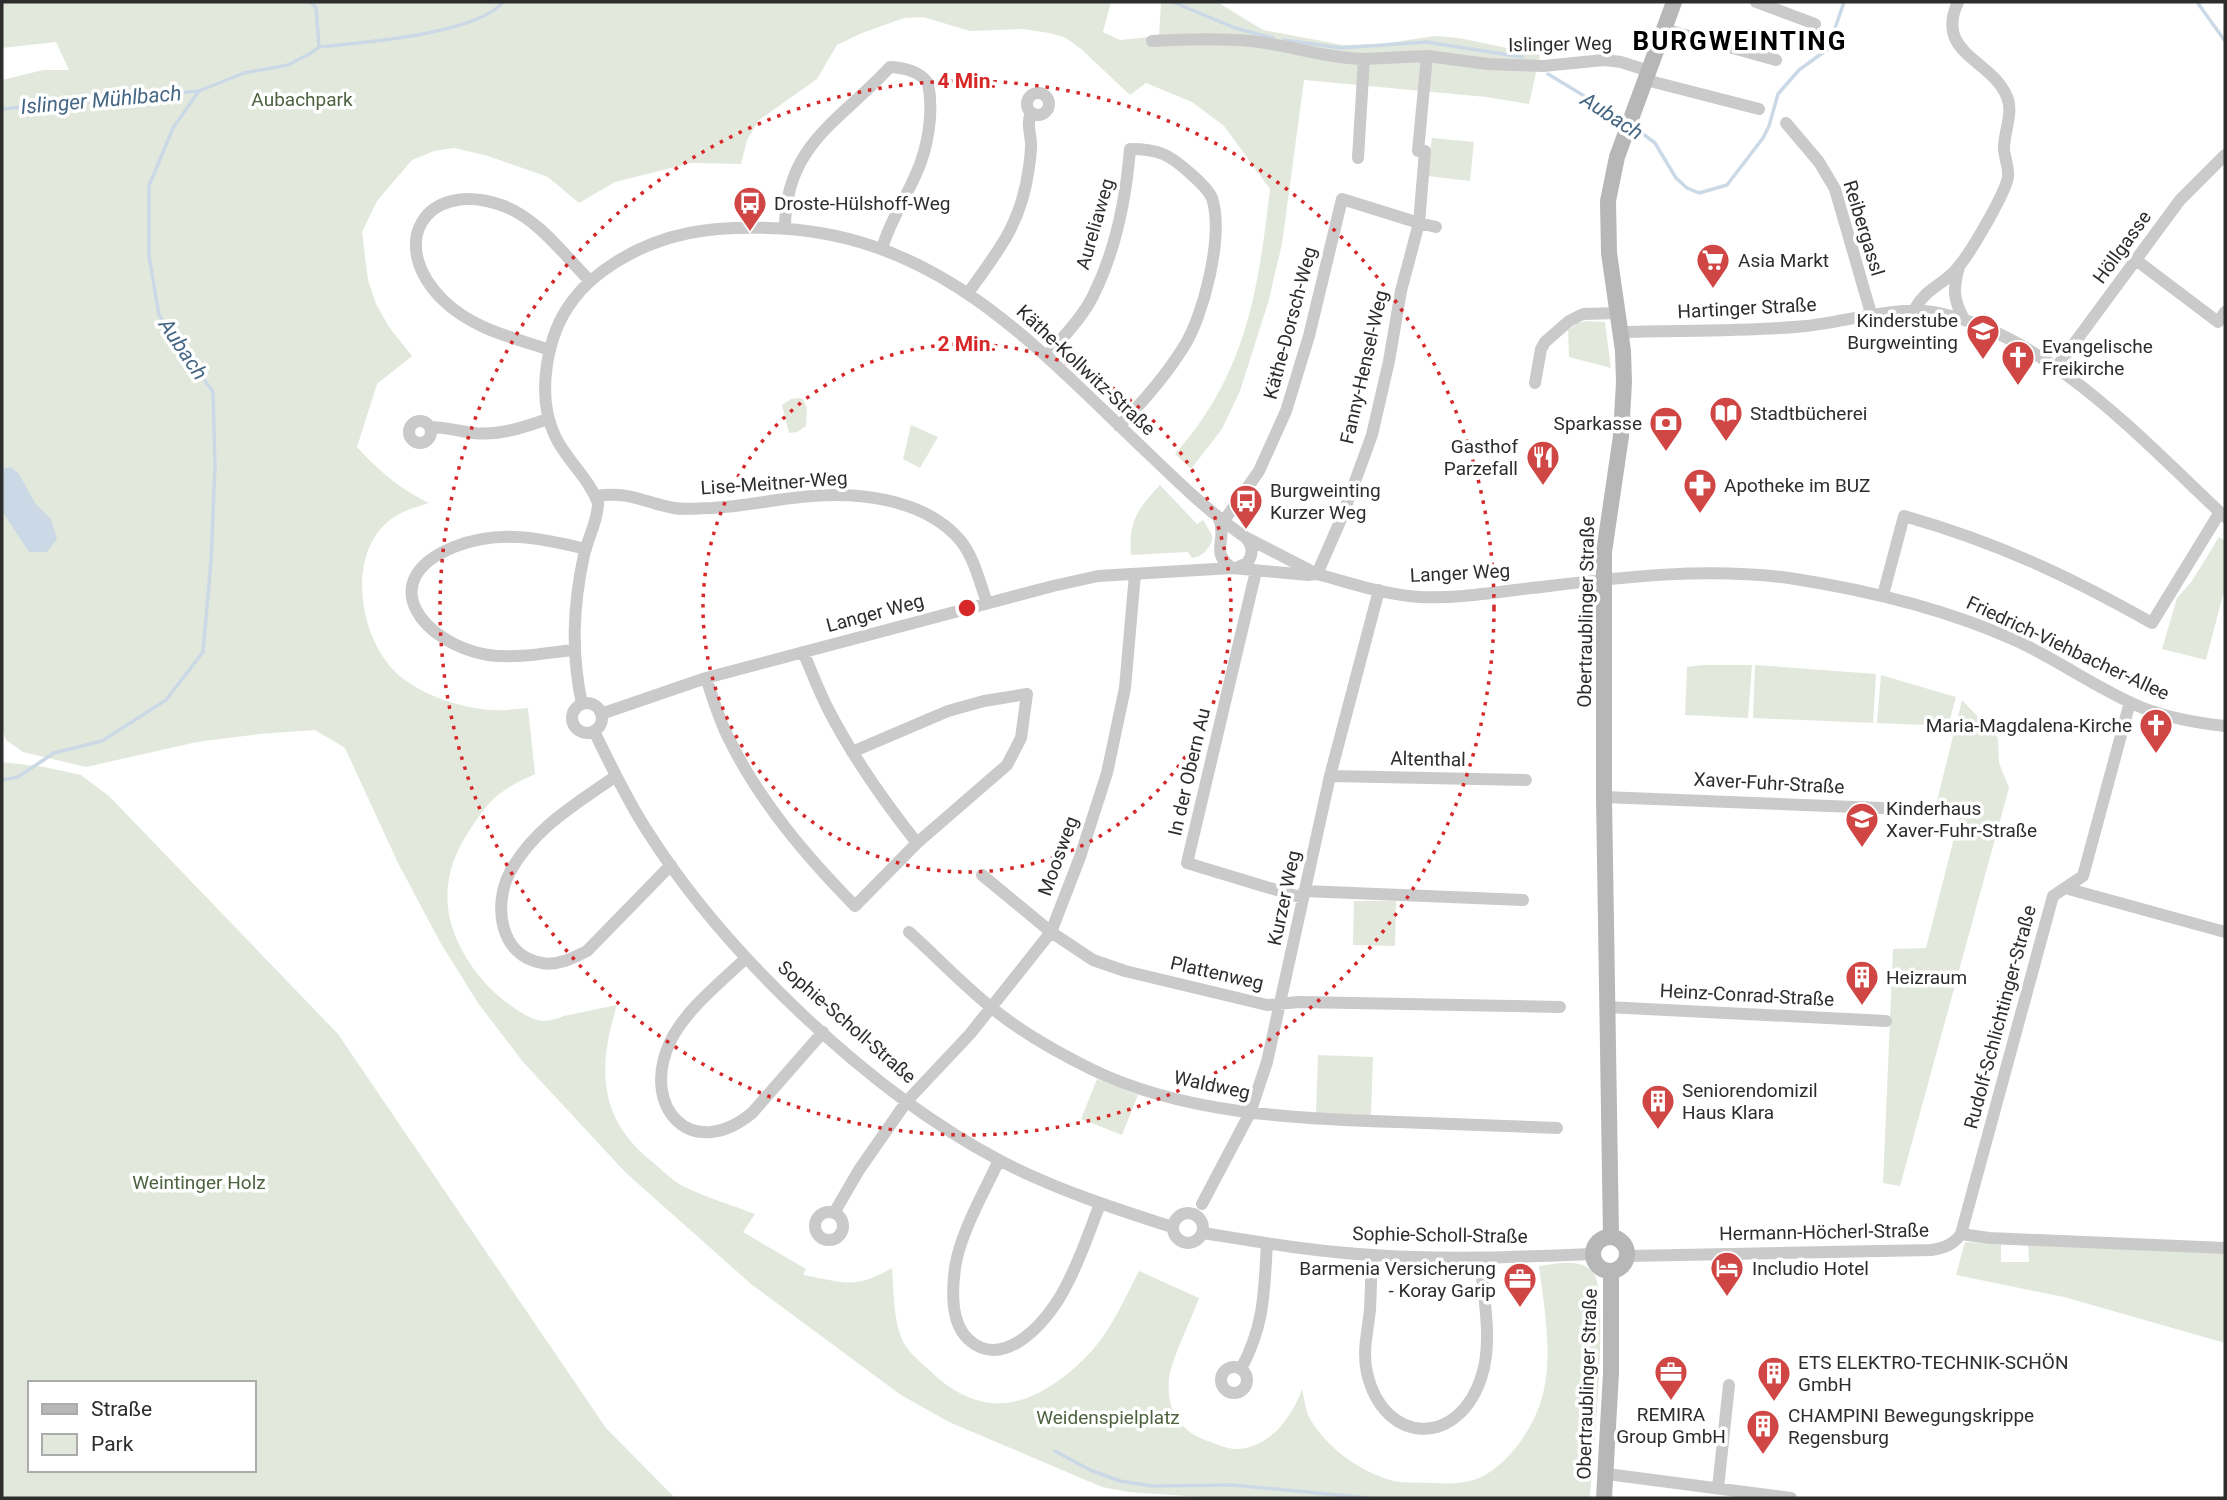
<svg xmlns="http://www.w3.org/2000/svg" width="2227" height="1500" font-family="Roboto,sans-serif">
	<rect width="100%" height="100%" fill="#fff"/>
	<path fill="#e2e9dc" fill-rule="evenodd" d="M2 2H1111L1103 32 1120 40 1159 36 1161 2H1217L1263 30 1343 45 1381 44 1435 36 1459 38 1540 55 1529 104 1486 97 1304 80 1282 244 1268 303 1240 391 1222 429 1191 469 1175 454C1246 374 1258 292 1270 189L1224 126 1192 102 1146 83 1130 95 1080 48 1066 38 1050 33 1022 29 970 31 923 17 904 18 862 33 837 45 817 79 759 120 747 140 741 164 691 163 615 182 579 203 548 177 488 156 454 148 434 151 412 160 377 201 362 232 368 280 376 304 389 327 412 356 377 384 357 447C380 472 399 488 429 503 417 507 401 511 390 520 344 556 360 644 401 677 425 696 461 708 491 710 503 711 516 709 528 708L535 774C522 780 509 786 498 795 487 804 479 816 471 828 433 883 443 935 486 984 497 996 526 1020 543 1021 550 1021 558 1018 564 1016 582 1012 599 1009 617 1005 597 1069 598 1120 655 1164 664 1172 674 1182 685 1187 707 1198 732 1205 755 1214L743 1232 806 1269 803 1275C844 1282 853 1290 892 1268 894 1290 893 1316 901 1337 906 1350 918 1360 928 1369 982 1422 1031 1409 1082 1361 1108 1337 1123 1302 1139 1271L1199 1298C1192 1318 1171 1360 1169 1379 1166 1409 1179 1431 1208 1441 1216 1444 1225 1448 1234 1449 1268 1450 1292 1418 1302 1389 1304 1398 1305 1407 1308 1415 1323 1445 1359 1471 1390 1480 1403 1484 1420 1482 1433 1483 1451 1484 1469 1484 1485 1475 1513 1459 1535 1425 1543 1394 1553 1352 1544 1308 1539 1266 1556 1264 1582 1257 1594 1274 1609 1294 1593 1464 1590 1498H1217L1128 1492 1102 1487 949 1422 901 1395 751 1284 626 1173 523 1062 478 1003 440 942 398 863 345 748 315 730 259 734 197 742 86 767 23 752 6 740 2 730V80L43 70H69L56 42 2 48Z
		M1432 138 1474 142 1470 181 1427 176Z
		M1587 321 1605 322 1611 368 1569 357 1568 330 1578 323Z
		M799 398 803 399 807 408 806 426 797 432 789 433 782 405 791 399Z
		M911 425 938 437 920 468 903 459Z
		M1160 485 1197 524 1203 520 1212 535V541C1208 550 1202 557 1192 558L1188 552 1131 555C1128 522 1138 508 1160 485Z
		M2219 537 2225 541V587L2206 660 2162 649 2177 598 2192 581Z
		M1703 665H1752L1748 718 1685 715 1687 667Z
		M1755 665 1876 674 1873 723 1753 718Z
		M1881 675 1956 697 1948 726 1877 723Z
		M1962 700 1998 738 1999 763 2009 788 1900 1186 1883 1183 1893 949 1926 948 1962 807 1936 805Z
		M2 762 44 767 81 775 109 796 338 1034 606 1428 675 1498H2ZM30 1383H254V1470H30Z
		M1354 901H1396L1395 946 1353 945Z
		M1318 1055 1373 1057 1371 1115 1316 1113Z
		M1097 1079 1138 1095 1122 1135 1081 1119Z
		M1965 1242 2001 1245V1262H2029L2028 1245 2225 1251V1343L2064 1297 1956 1275Z"/>
	<path fill="#cbd9e7" d="M11 467 19 474 35 503 51 519 57 539 47 552H29L2 511V469Z"/>
	<g fill="none" stroke-linecap="round" stroke-linejoin="round">
		<path stroke="#cbd9e7" stroke-width="3.5" d="M311 2 316 8 319 47
			M1173 2 1235 28 1273 38
			M2197 2 2225 41
			M1284 40 1341 48 1426 42 1522 57
			M1548 74 1624 120
			M2 109 198 91
			M1634 127 1655 143 1676 178 1687 188 1699 193 1727 185 1763 138 1769 126 1778 94 1799 70 1828 49 1844 2
			M2 780 18 777 54 753 102 741 166 700 203 652 211 561 215 466 213 392 159 315 149 256V186L173 128 199 91 244 73 288 65 311 53 319 47C359 43 478 34 503 2
			M1055 1451 1090 1470 1120 1481 1152 1486 1233 1485 1369 1498"/>
		<path stroke="#cacaca" stroke-width="12" d="M1756 2 1815 24
			M1664 29 1776 60
			M1152 41C1185 39 1218 38 1251 41 1290 45 1324 58 1364 59
			M1646 80 1759 109
			M1027 104a11 11 0 1 1 22 0a11 11 0 1 1-22 0Z
			M1786 123 1819 162 1835 189 1872 317
			M1358 158 1364 59 1427 56 1488 64 1543 66 1604 60 1621 62 1649 71
			M785 228C785 145 839 122 890 67 905 68 919 71 928 83 934 112 928 148 916 174 905 200 889 222 882 249
			M2136 260 2218 322 2225 312
			M1959 267C1953 288 1953 300 1964 319
			M968 293C1000 249 1022 222 1029 167 1030 160 1031 152 1031 145 1031 134 1026 123 1031 113
			M1914 310C1927 286 1945 285 1959 266 1971 252 2005 194 2008 177 2009 168 2005 159 2004 150 2003 134 2014 113 2007 97 1992 59 1934 54 1958 2
			M1620 332C1682 330 1744 332 1806 326 1844 322 1896 306 1933 312 2046 332 2144 442 2225 517
			M550 350C514 338 473 329 444 301 386 245 424 179 501 205 537 217 564 255 590 281
			M1047 356C1063 337 1082 318 1093 296 1116 250 1126 198 1130 149 1160 149 1170 155 1191 174 1199 181 1208 189 1212 198 1224 235 1204 316 1183 348 1166 375 1142 403 1119 426
			M2056 368 2180 200 2225 155
			M1535 383 1541 349 1545 342 1569 321 1583 314 1618 313
			M409 432a11 11 0 1 1 22 0a11 11 0 1 1-22 0Z
			M430 427C445 427 458 431 473 433 500 436 524 427 548 419
			M596 496C631 491 642 502 674 508 685 510 699 508 711 508 742 507 770 500 801 497 853 491 923 497 960 540 974 557 980 583 987 603
			M1219 519C1228 540 1209 552 1232 568L1308 575 1317 574C1351 583 1385 595 1420 597 1460 599 1501 591 1541 587 1622 577 1707 567 1789 578 1868 590 1944 608 2017 641 2060 661 2099 690 2143 708 2169 718 2197 723 2225 726
			M1223 522 1259 471 1286 411 1309 336 1342 199 1419 223 1425 151H1418L1427 56
			M1247 538 1317 574
			M1236 568 1247 563C1254 554 1253 545 1245 537
			M1256 571 1187 863 1303 898
			M1317 574 1342 517 1372 435 1389 361 1401 291 1419 223 1436 227
			M1883 595 1904 516C1996 542 2069 576 2152 623L2220 512
			M573 650C546 653 515 659 488 655 423 644 372 580 454 547 498 529 541 538 586 549
			M803 652C811 670 818 689 827 707 852 756 883 800 917 843
			M706 678C713 698 719 720 729 739 760 802 806 856 855 906L917 843 1007 765 1021 738 1027 694 984 701 948 711 852 752
			M572 718a15 15 0 1 1 30 0a15 15 0 1 1-30 0Z
			M582 704C571 653 573 606 584 555 588 537 598 521 598 503 589 478 566 460 555 436 536 396 546 335 573 300 584 285 600 272 616 262 664 232 712 226 768 228 938 232 1035 346 1149 454 1179 483 1210 513 1245 537
			M601 714 706 678 1053 586 1098 576 1232 568
			M594 731C610 764 626 798 646 829 724 953 870 1092 999 1160 1054 1189 1113 1208 1172 1227
			M616 776C576 804 534 828 510 872 493 904 499 956 542 963 558 966 573 958 587 951L671 865
			M1330 776 1526 780
			M1604 797 1932 810
			M982 875 1051 932 1093 960 1125 971 1267 1005 1299 1002 1560 1007
			M2065 888 2225 932
			M1304 891 1523 900
			M909 932C937 957 963 985 992 1008 1021 1032 1057 1052 1091 1069 1182 1114 1298 1119 1398 1122 1451 1124 1504 1126 1557 1128
			M746 958C720 983 686 1009 670 1042 640 1107 691 1163 752 1113L823 1032
			M1606 1007 1886 1021
			M999 1160C984 1193 960 1233 955 1268 952 1290 950 1322 968 1339 1002 1371 1042 1326 1060 1297 1077 1268 1088 1235 1100 1204
			M1202 1204 1250 1113 1267 1062 1330 776 1379 590
			M815 1226a14 14 0 1 1 28 0a14 14 0 1 1-28 0Z
			M1173 1228a15 15 0 1 1 30 0a15 15 0 1 1-30 0Z
			M834 1213 859 1170 907 1101 970 1034 1051 932 1080 857 1107 773 1125 688 1135 574
			M1203 1233C1259 1242 1316 1252 1373 1255 1446 1260 1520 1257 1593 1254
			M1961 1234 1989 1238 2225 1248
			M1372 1255C1371 1273 1371 1291 1370 1309 1368 1331 1362 1351 1367 1373 1384 1446 1460 1448 1482 1375 1493 1341 1483 1293 1480 1258
			M1628 1256 1931 1250C1944 1248 1953 1245 1961 1234L2053 896 2083 876 2130 702
			M1221 1380a13 13 0 1 1 26 0a13 13 0 1 1-26 0Z
			M1241 1369C1265 1324 1264 1292 1267 1243
			M1607 1474 1791 1498
			M1718 1488 1729 1385"/>
		<path stroke="#b7b7b7" stroke-width="16" d="M1611 1236 1604 797V552L1621 436 1624 382 1623 351 1609 253 1608 201 1617 157 1674 2
			M1593 1254a17 17 0 1 1 34 0a17 17 0 1 1-34 0Z
			M1604 1498 1611 1373V1271"/>
	</g>
	<g fill="none" stroke="#d62828" stroke-width="3.5" stroke-dasharray="3.5 7">
		<circle cx="967" cy="608" r="264"/>
		<circle cx="967" cy="608" r="527"/>
	</g>
	<defs>
		<symbol id="bus-pin" viewBox="-11 -11 22 30"><path d="M0 17L-7.5 6A9.5 9.5 0 1 1 7.5 6Z" fill="#d04644" stroke="#fff"/><path d="M-5-6H5V4H4V6H2V4H-2V6H-4V4H-5ZM-3.5-4V0h7V-4ZM-3.5 1.2v1.5H-2V1.2ZM2 1.2v1.5H3.5V1.2Z" fill="#fff"/></symbol>
		<symbol id="supermarket-pin" viewBox="-11 -11 22 30"><path d="M0 17L-7.5 6A9.5 9.5 0 1 1 7.5 6Z" fill="#d04644" stroke="#fff"/><path d="M-6-5.5h2.5l.6 2H6L4.5 2H-2.5L-4.4-4H-6ZM-1.5 3.2a1.3 1.3 0 1 0 .1 0ZM3 3.2a1.3 1.3 0 1 0 .1 0Z" fill="#fff"/></symbol>
		<symbol id="school-pin" viewBox="-11 -11 22 30"><path d="M0 17L-7.5 6A9.5 9.5 0 1 1 7.5 6Z" fill="#d04644" stroke="#fff"/><path d="M0-5L7-2L0 1L-7-2ZM-4 1L0 2.5L4 1V4Q0 6-4 4Z" fill="#fff"/></symbol>
		<symbol id="church-pin" viewBox="-11 -11 22 30"><path d="M0 17L-7.5 6A9.5 9.5 0 1 1 7.5 6Z" fill="#d04644" stroke="#fff"/><path d="M-1.2-6h2.4v3.5h3.3v2.4h-3.3V6h-2.4V-.1h-3.3v-2.4h3.3Z" fill="#fff"/></symbol>
		<symbol id="library-pin" viewBox="-11 -11 22 30"><path d="M0 17L-7.5 6A9.5 9.5 0 1 1 7.5 6Z" fill="#d04644" stroke="#fff"/><path d="M-6-4Q-3-5.5-.7-3.5V5Q-3 3-6 4ZM6-4Q3-5.5 .7-3.5V5Q3 3 6 4Z" fill="#fff"/></symbol>
		<symbol id="bank-pin" viewBox="-11 -11 22 30"><path d="M0 17L-7.5 6A9.5 9.5 0 1 1 7.5 6Z" fill="#d04644" stroke="#fff"/><path d="M-6-4H6V4H-6ZM0-2.3a2.3 2.3 0 1 0 0 4.6a2.3 2.3 0 1 0 0-4.6Z" fill="#fff"/></symbol>
		<symbol id="restaurant-pin" viewBox="-11 -11 22 30"><path d="M0 17L-7.5 6A9.5 9.5 0 1 1 7.5 6Z" fill="#d04644" stroke="#fff"/><path d="M-5-6h1v4h1v-4h1v4h1v-4h1v5L-1.5 .5V6h-2V.5L-5-1ZM5-6V6H3V1.5H1.5Q1.5-4 5-6Z" fill="#fff"/></symbol>
		<symbol id="pharmacy-pin" viewBox="-11 -11 22 30"><path d="M0 17L-7.5 6A9.5 9.5 0 1 1 7.5 6Z" fill="#d04644" stroke="#fff"/><path d="M-2-6h4v4h4v4h-4v4h-4v-4h-4v-4h4Z" fill="#fff"/></symbol>
		<symbol id="building-pin" viewBox="-11 -11 22 30"><path d="M0 17L-7.5 6A9.5 9.5 0 1 1 7.5 6Z" fill="#d04644" stroke="#fff"/><path d="M-4-6H4V6H1V3H-1V6H-4ZM-2.5-4.3h1.7v1.8h-1.7ZM.8-4.3h1.7v1.8H.8ZM-2.5-1h1.7V.8h-1.7ZM.8-1h1.7V.8H.8Z" fill="#fff"/></symbol>
		<symbol id="hotel-pin" viewBox="-11 -11 22 30"><path d="M0 17L-7.5 6A9.5 9.5 0 1 1 7.5 6Z" fill="#d04644" stroke="#fff"/><path d="M-6-4.5h1.5V1H6V5H4.5V3h-9V5H-6ZM-4 0a1.8 1.8 0 1 1 3.6 0ZM.5 0V-2.5h3Q6-2.5 6 0Z" fill="#fff"/></symbol>
		<symbol id="office-pin" viewBox="-11 -11 22 30"><path d="M0 17L-7.5 6A9.5 9.5 0 1 1 7.5 6Z" fill="#d04644" stroke="#fff"/><path d="M-6-3h4V-5.5h4V-3h4V5H-6ZM-1-4.5V-3h2v-1.5ZM-6 0V1H6V0Z" fill="#fff"/></symbol>
	</defs>
	<g fill-rule="evenodd">
		<use href="#bus-pin" x="731" y="184" width="38" height="52"/>
		<use href="#supermarket-pin" x="1694" y="241" width="38" height="52"/>
		<use href="#school-pin" x="1964" y="312" width="38" height="52"/>
		<use href="#church-pin" x="1999" y="338" width="38" height="52"/>
		<use href="#library-pin" x="1707" y="394" width="38" height="52"/>
		<use href="#bank-pin" x="1647" y="404" width="38" height="52"/>
		<use href="#restaurant-pin" x="1524" y="438" width="38" height="52"/>
		<use href="#pharmacy-pin" x="1681" y="466" width="38" height="52"/>
		<use href="#bus-pin" x="1227" y="482" width="38" height="52"/>
		<use href="#church-pin" x="2137" y="706" width="38" height="52"/>
		<use href="#school-pin" x="1843" y="800" width="38" height="52"/>
		<use href="#building-pin" x="1843" y="958" width="38" height="52"/>
		<use href="#building-pin" x="1639" y="1082" width="38" height="52"/>
		<use href="#hotel-pin" x="1708" y="1249" width="38" height="52"/>
		<use href="#office-pin" x="1501" y="1260" width="38" height="52"/>
		<use href="#office-pin" x="1652" y="1353" width="38" height="52"/>
		<use href="#building-pin" x="1755" y="1354" width="38" height="52"/>
		<use href="#building-pin" x="1744" y="1407" width="38" height="52"/>
	</g>
	<g text-anchor="middle" dominant-baseline="central" stroke-width="7" stroke-linejoin="round" paint-order="stroke">
		<g font-size="19" fill="#2d2d2d" stroke="#fff">
			<text transform="translate(1560 44) rotate(-1)">Islinger Weg</text>
			<text transform="translate(1095 224) rotate(-74)">Aureliaweg</text>
			<text transform="translate(1864 228) rotate(73)">Reibergassl</text>
			<text transform="translate(2122 247) rotate(-54)">Höllgasse</text>
			<text transform="translate(1747 308) rotate(-3)">Hartinger Straße</text>
			<text transform="translate(1290 323) rotate(-75)">Käthe-Dorsch-Weg</text>
			<text transform="translate(1364 367) rotate(-77)">Fanny-Hensel-Weg</text>
			<text transform="translate(1086 370) rotate(43)">Käthe-Kollwitz-Straße</text>
			<text transform="translate(774 483) rotate(-4)">Lise-Meitner-Weg</text>
			<text transform="translate(1460 573) rotate(-3)">Langer Weg</text>
			<text transform="translate(1586 612) rotate(-89)">Obertraublinger Straße</text>
			<text transform="translate(875 613) rotate(-15)">Langer Weg</text>
			<text transform="translate(2068 648) rotate(25)">Friedrich-Viehbacher-Allee</text>
			<text transform="translate(1428 759) rotate(1)">Altenthal</text>
			<text transform="translate(1189 772) rotate(-77)">In der Obern Au</text>
			<text transform="translate(1769 783) rotate(3)">Xaver-Fuhr-Straße</text>
			<text transform="translate(1058 856) rotate(-70)">Moosweg</text>
			<text transform="translate(1284 898) rotate(-78)">Kurzer Weg</text>
			<text transform="translate(1217 973) rotate(13)">Plattenweg</text>
			<text transform="translate(1747 995) rotate(3)">Heinz-Conrad-Straße</text>
			<text transform="translate(2000 1017) rotate(-75)">Rudolf-Schlichtinger-Straße</text>
			<text transform="translate(847 1022) rotate(41)">Sophie-Scholl-Straße</text>
			<text transform="translate(1212 1085) rotate(12)">Waldweg</text>
			<text transform="translate(1824 1232) rotate(-1)">Hermann-Höcherl-Straße</text>
			<text transform="translate(1440 1235) rotate(1)">Sophie-Scholl-Straße</text>
			<text transform="translate(1587 1384) rotate(-88)">Obertraublinger Straße</text>
		</g>
		<g font-size="19" fill="#4d6340" stroke="#fff">
			<text x="302" y="99">Aubachpark</text>
			<text x="199" y="1182">Weintinger Holz</text>
			<text x="1108" y="1417">Weidenspielplatz</text>
		</g>
		<g font-size="19" fill="#2d2d2d" stroke="#fff" text-anchor="start">
			<text x="774" y="203">Droste-Hülshoff-Weg</text>
			<text x="1738" y="260">Asia Markt</text>
			<text x="1958" y="320" text-anchor="end">Kinderstube<tspan x="1958" dy="22">Burgweinting</tspan></text>
			<text x="2042" y="346">Evangelische<tspan x="2042" dy="22">Freikirche</tspan></text>
			<text x="1750" y="413">Stadtbücherei</text>
			<text x="1642" y="423" text-anchor="end">Sparkasse</text>
			<text x="1518" y="446" text-anchor="end">Gasthof<tspan x="1518" dy="22">Parzefall</tspan></text>
			<text x="1724" y="485">Apotheke im BUZ</text>
			<text x="1270" y="490">Burgweinting<tspan x="1270" dy="22">Kurzer Weg</tspan></text>
			<text x="2132" y="725" text-anchor="end">Maria-Magdalena-Kirche</text>
			<text x="1886" y="808">Kinderhaus<tspan x="1886" dy="22">Xaver-Fuhr-Straße</tspan></text>
			<text x="1886" y="977">Heizraum</text>
			<text x="1682" y="1090">Seniorendomizil<tspan x="1682" dy="22">Haus Klara</tspan></text>
			<text x="1496" y="1268" text-anchor="end">Barmenia Versicherung<tspan x="1496" dy="22">- Koray Garip</tspan></text>
			<text x="1752" y="1268">Includio Hotel</text>
			<text x="1798" y="1362">ETS ELEKTRO-TECHNIK-SCHÖN<tspan x="1798" dy="22">GmbH</tspan></text>
			<text x="1671" y="1414" text-anchor="middle">REMIRA<tspan x="1671" dy="22">Group GmbH</tspan></text>
			<text x="1788" y="1415">CHAMPINI Bewegungskrippe<tspan x="1788" dy="22">Regensburg</tspan></text>
		</g>
		<g font-size="21" font-style="italic" fill="#456785" stroke="#fff">
			<text transform="translate(101 100) rotate(-5)">Islinger Mühlbach</text>
			<text transform="translate(1612 116) rotate(33)">Aubach</text>
			<text transform="translate(183 349) rotate(56)">Aubach</text>
		</g>
		<g font-size="26" font-weight="bold" letter-spacing="2" fill="#000" stroke="#fff">
			<text x="1740" y="41">BURGWEINTING</text>
		</g>
	</g>
	<circle cx="967" cy="608" r="10" fill="#d62828" stroke="#fff" stroke-width="3.5"/>
	<g font-size="21" text-anchor="middle" font-weight="bold" fill="#d62828" stroke="#fff" stroke-width="7" stroke-linejoin="round" paint-order="stroke">
		<text x="967" y="88">4 Min.</text>
		<text x="967" y="351">2 Min.</text>
	</g>
	<rect width="2227" height="1500" fill="none" stroke="#2d2d2d" stroke-width="7"/>
	<rect x="28" y="1381" width="228" height="91" fill="#ffffff" stroke="#ababab" stroke-width="2"/>
	<rect x="42" y="1404" width="35" height="10" fill="#b7b7b7" stroke="#ababab" stroke-width="2"/>
	<text x="91" y="1416" font-size="21" fill="#2d2d2d">Straße</text>
	<rect x="42" y="1434" width="35" height="21" fill="#e2e9dc" stroke="#ababab" stroke-width="2"/>
	<text x="91" y="1451" font-size="21" fill="#2d2d2d">Park</text>
</svg>
